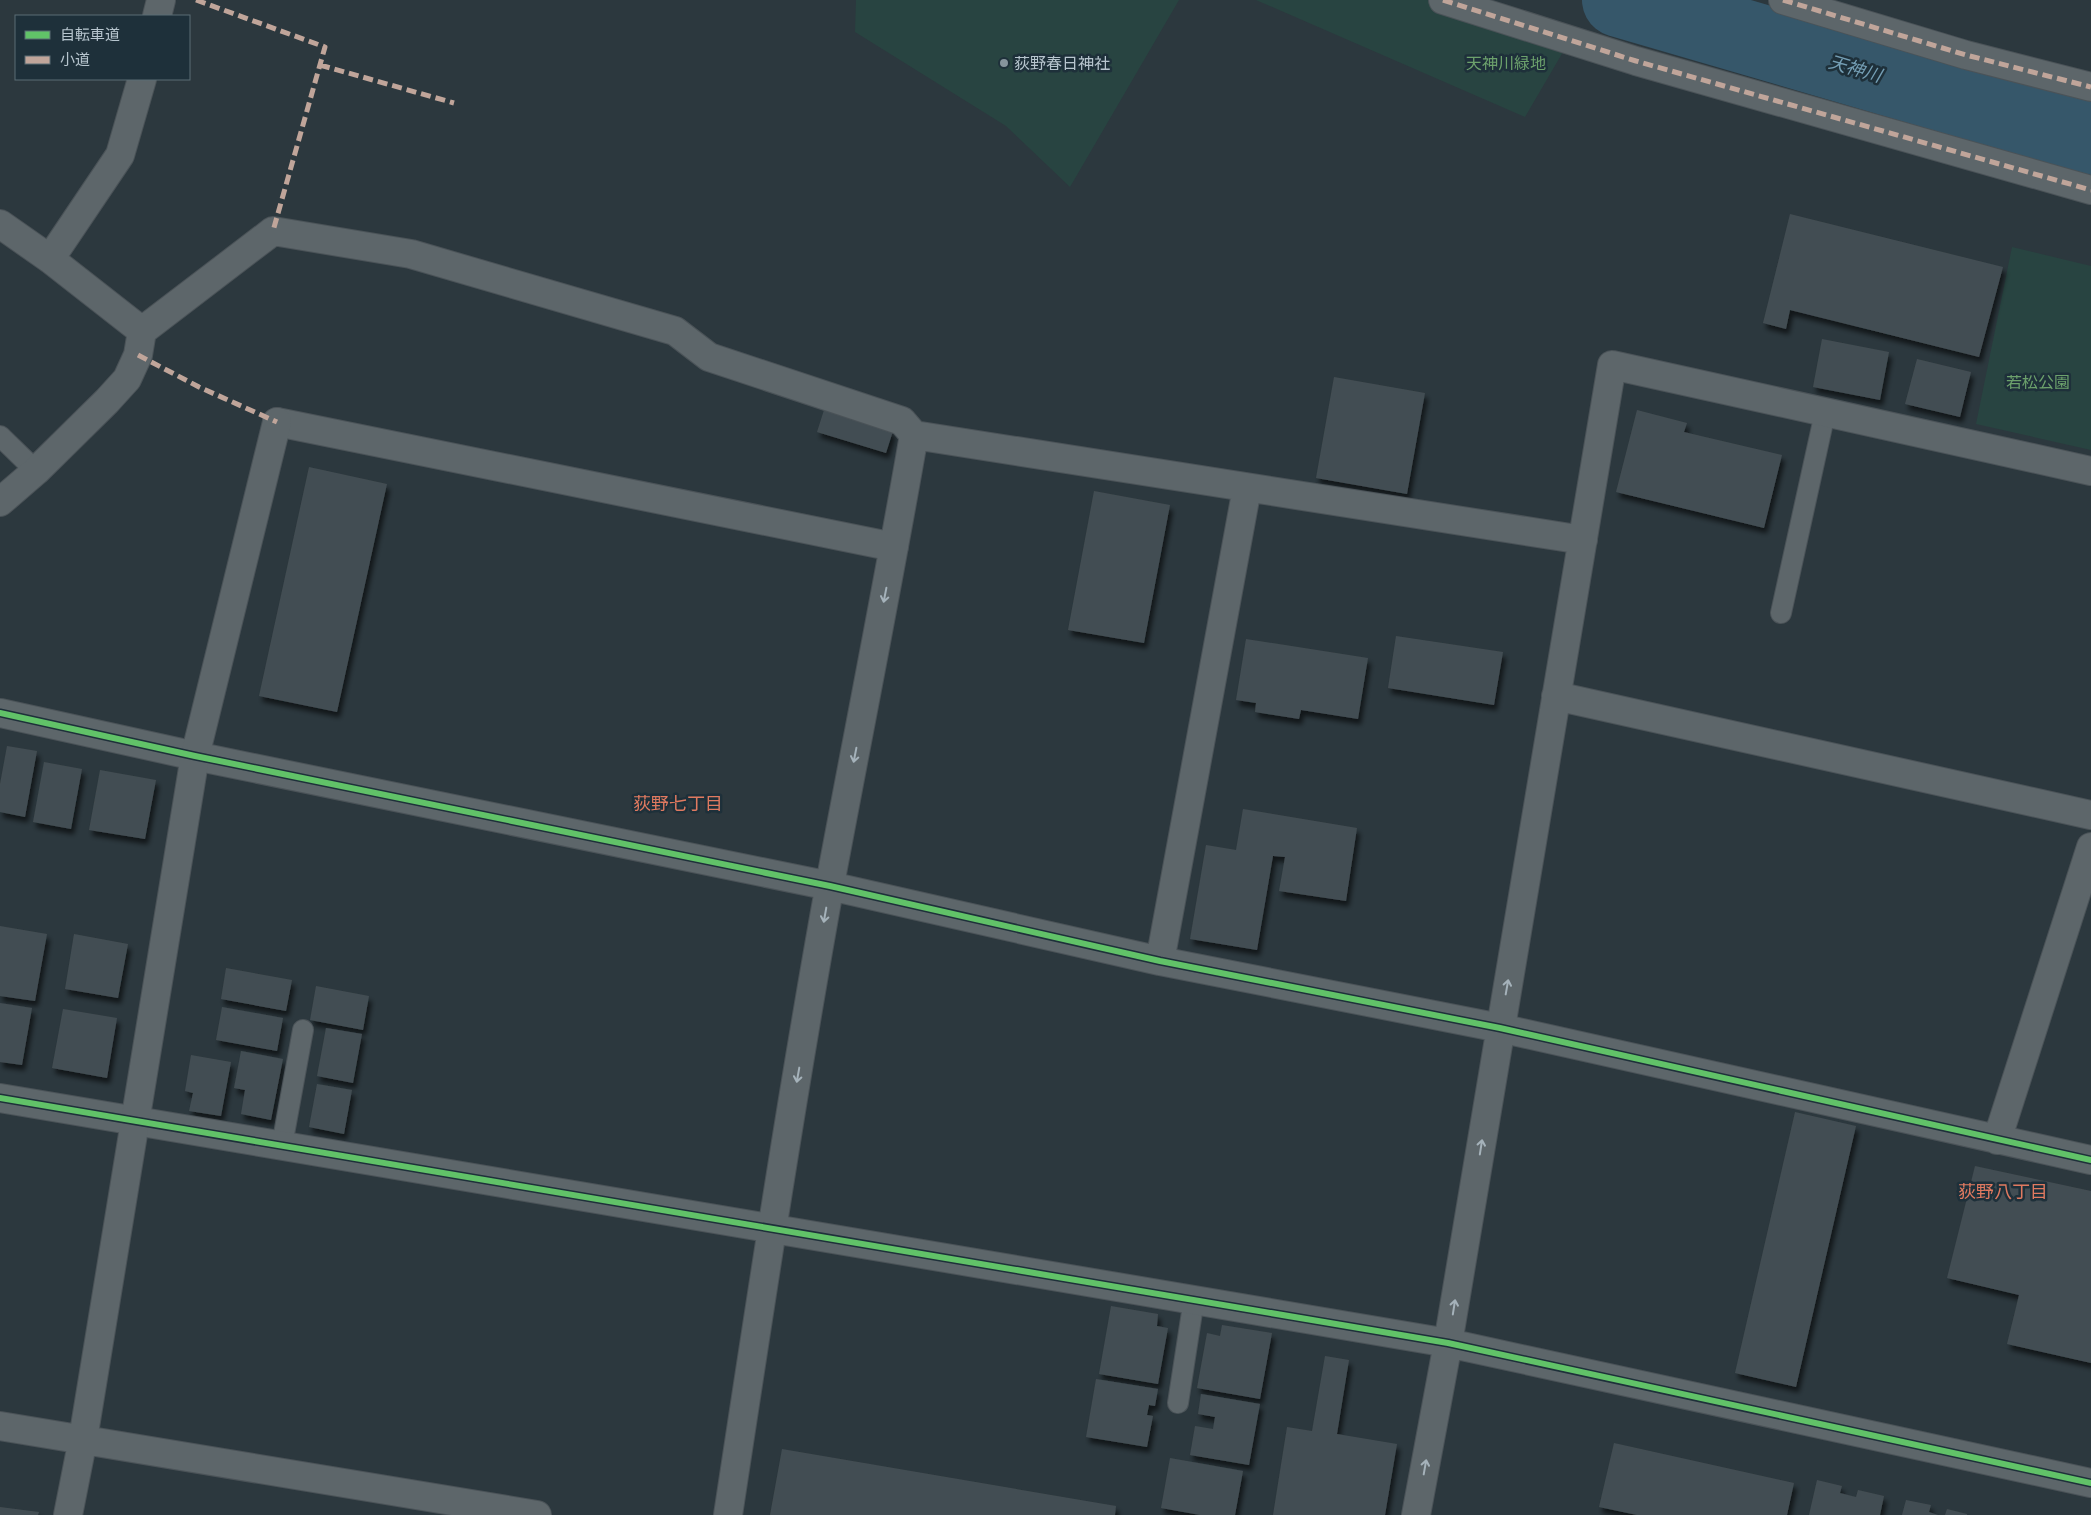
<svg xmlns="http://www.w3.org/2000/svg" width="2091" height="1515" font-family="Rubik,'Noto Sans JP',sans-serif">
	<defs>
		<filter id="shadow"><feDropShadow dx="3" dy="5.5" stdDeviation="2.5" flood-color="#0009"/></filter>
	</defs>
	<rect width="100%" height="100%" fill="#2c383e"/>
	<path fill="#284441" d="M856 0H1179L1070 187 1006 126 855 32Z
		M1256 0H1447L1570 40 1525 117Z
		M2012 247 2091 266V450L1976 424Z"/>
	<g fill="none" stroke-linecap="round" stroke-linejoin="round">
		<path stroke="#36576a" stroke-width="74" d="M1619 0 2091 138"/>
	</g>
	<path fill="#434d52" filter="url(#shadow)" d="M1790 214 2003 267 1979 357 1790 310 1786 329 1763 323Z
		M1822 339 1889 352 1880 400 1813 387Z
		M1917 359 1971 372 1960 417 1905 404Z
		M1334 377 1425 393 1407 494 1316 478Z
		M824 410 893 431 886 453 817 432Z
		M1637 410 1687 423 1684 432 1782 455 1764 528 1616 492Z
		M309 467 387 484 337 712 259 696Z
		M1094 491 1170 505 1144 643 1068 630Z
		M1396 636 1503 652 1494 705 1388 688Z
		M1246 639 1368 658 1358 719 1301 710 1299 719 1255 712 1256 703 1236 700Z
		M7 746 37 751 25 817 0 812V784Z
		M44 762 82 769 71 829 33 822Z
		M100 770 156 780 145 839 89 830Z
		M1243 809 1357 828 1346 901 1279 891 1285 857 1273 856 1257 950 1190 939 1206 845 1236 850Z
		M0 926 47 934 35 1001 0 996Z
		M74 934 128 944 118 998 65 989Z
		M226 968 292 980 286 1011 221 999Z
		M316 986 369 996 363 1030 310 1020Z
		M0 1003 32 1008 22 1065 0 1062Z
		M222 1007 283 1018 277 1051 216 1040Z
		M63 1009 117 1018 107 1078 52 1068Z
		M326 1028 362 1034 353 1083 317 1076Z
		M241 1051 283 1059 271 1120 241 1114 245 1090 234 1088Z
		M191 1055 231 1062 221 1116 189 1111 193 1093 185 1091Z
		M317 1084 352 1090 344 1134 309 1127Z
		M1795 1112 1856 1126 1796 1387 1735 1373Z
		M1975 1166 2091 1191V1363L2007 1344 2019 1295 1947 1278Z
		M1111 1306 1158 1314 1157 1326 1168 1328 1158 1384 1099 1374Z
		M1222 1325 1272 1333 1260 1399 1197 1388 1207 1333 1220 1336Z
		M1325 1356 1349 1360 1337 1434 1397 1444 1385 1515H1273L1287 1427 1312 1431Z
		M1096 1379 1158 1389 1155 1406 1149 1405 1147 1415 1153 1416 1147 1447 1086 1437Z
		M1201 1394 1260 1404 1249 1465 1190 1455 1195 1426 1213 1429 1215 1417 1198 1414Z
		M1614 1443 1794 1483 1787 1515H1637L1599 1507Z
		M782 1449 1116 1506 1115 1515H770Z
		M1170 1458 1243 1471 1235 1515H1200L1161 1508Z
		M1817 1480 1842 1486 1840 1493 1856 1497 1858 1490 1884 1496 1880 1515H1809Z
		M1906 1500 1931 1505 1929 1512 1938 1515H1902Z
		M0 1507 39 1512 38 1515H0Z
		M1947 1509 1967 1514V1515H1945Z"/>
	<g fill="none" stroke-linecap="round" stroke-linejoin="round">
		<defs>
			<path id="service" d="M0 436 36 471
				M1781 613 1825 413
				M282 1145 303 1030
				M1178 1403 1194 1299"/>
			<path id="pedestrian" d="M1443 0 1636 61 2091 190
				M1783 0 1966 55 2091 87"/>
			<path id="minor" d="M157 16 161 0
				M0 224 50 259 142 331 138 355 127 379 107 401 36 471 0 502
				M50 259 120 155 142 79
				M142 331 273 231 411 254 675 331 709 357 902 421 914 435
				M277 422 894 547
				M1556 696 2091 815
				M0 713 195 756 830 886 1160 961 1500 1028 2091 1160
				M1160 961 1247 488
				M0 1098 1448 1343 2091 1483
				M1997 1140 2091 847
				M728 1515C760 1305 792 1094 830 884 858 734 888 585 914 435L1583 540
				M1416 1515 1448 1343 1612 365 2091 471"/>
			<path id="tertiary" d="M0 1426 537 1515
				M68 1515 83 1439 195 756 277 422"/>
		</defs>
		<use href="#service" stroke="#4b5358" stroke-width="22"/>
		<use href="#pedestrian" stroke="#4b5358" stroke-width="30"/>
		<use href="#minor" stroke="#4b5358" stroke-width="30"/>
		<use href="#tertiary" stroke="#4b5358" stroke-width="30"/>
		<use href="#service" stroke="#5d666a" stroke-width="20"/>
		<use href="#pedestrian" stroke="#5d666a" stroke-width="28"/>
		<use href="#minor" stroke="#5d666a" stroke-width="28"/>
		<use href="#tertiary" stroke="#5d666a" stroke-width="28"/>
		<path stroke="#c0a59a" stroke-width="5" stroke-dasharray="10 5" stroke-linecap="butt" d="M196 0 325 47 273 231
			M1443 0 1636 61 2091 190
			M1783 0 1966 55 2091 87
			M320 65 454 103
			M138 355 199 387 277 422"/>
		<defs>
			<path id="cycleway" d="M0 713 195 756 830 886 1160 961 1500 1028 2091 1160
				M0 1098 1448 1343 2091 1483"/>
		</defs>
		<use href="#cycleway" stroke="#1e303a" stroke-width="9"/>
		<use href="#cycleway" stroke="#61c268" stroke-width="6"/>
	</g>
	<defs><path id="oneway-shaft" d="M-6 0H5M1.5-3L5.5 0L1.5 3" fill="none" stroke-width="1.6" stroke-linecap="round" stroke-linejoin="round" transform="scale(1.25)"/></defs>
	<g stroke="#a5b2ba">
		<use href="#oneway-shaft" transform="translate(885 595) rotate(101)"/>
		<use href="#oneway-shaft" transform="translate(855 755) rotate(101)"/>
		<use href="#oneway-shaft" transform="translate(825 915) rotate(100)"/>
		<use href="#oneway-shaft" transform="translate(1507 987) rotate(-80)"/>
		<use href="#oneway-shaft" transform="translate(798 1075) rotate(100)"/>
		<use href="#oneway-shaft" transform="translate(1481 1147) rotate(-81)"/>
		<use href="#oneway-shaft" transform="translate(1454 1307) rotate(-81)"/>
		<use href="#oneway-shaft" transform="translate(1425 1467) rotate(-80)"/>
	</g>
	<circle fill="#86949c" stroke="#1e303a" stroke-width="2" cx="1004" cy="63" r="5"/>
	<g text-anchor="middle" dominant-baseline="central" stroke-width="5" stroke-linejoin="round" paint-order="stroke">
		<g font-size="16" fill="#b7c5ce" stroke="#1e303a" text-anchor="start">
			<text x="1014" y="63">荻野春日神社</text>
		</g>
		<g font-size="16" fill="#6ca16c" stroke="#1e303a">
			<text x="1506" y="63">天神川緑地</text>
			<text x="2038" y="382">若松公園</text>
		</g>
		<g font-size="18" font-style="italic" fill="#749eb4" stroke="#1e303a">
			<text transform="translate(1855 69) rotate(16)">天神川</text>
		</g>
		<g font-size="18" fill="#e07a60" stroke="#1e303a">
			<text x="678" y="804">荻野七丁目</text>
			<text x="2003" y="1192">荻野八丁目</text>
		</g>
	</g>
	<rect x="15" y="15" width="175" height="65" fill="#1e303a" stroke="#5b6c75"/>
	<rect x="25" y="31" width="25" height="8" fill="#61c268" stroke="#5b6c75"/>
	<text x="60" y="40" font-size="15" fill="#b7c5ce">自転車道</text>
	<rect x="25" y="56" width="25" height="8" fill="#c0a59a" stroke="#5b6c75"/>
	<text x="60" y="65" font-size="15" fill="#b7c5ce">小道</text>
</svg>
